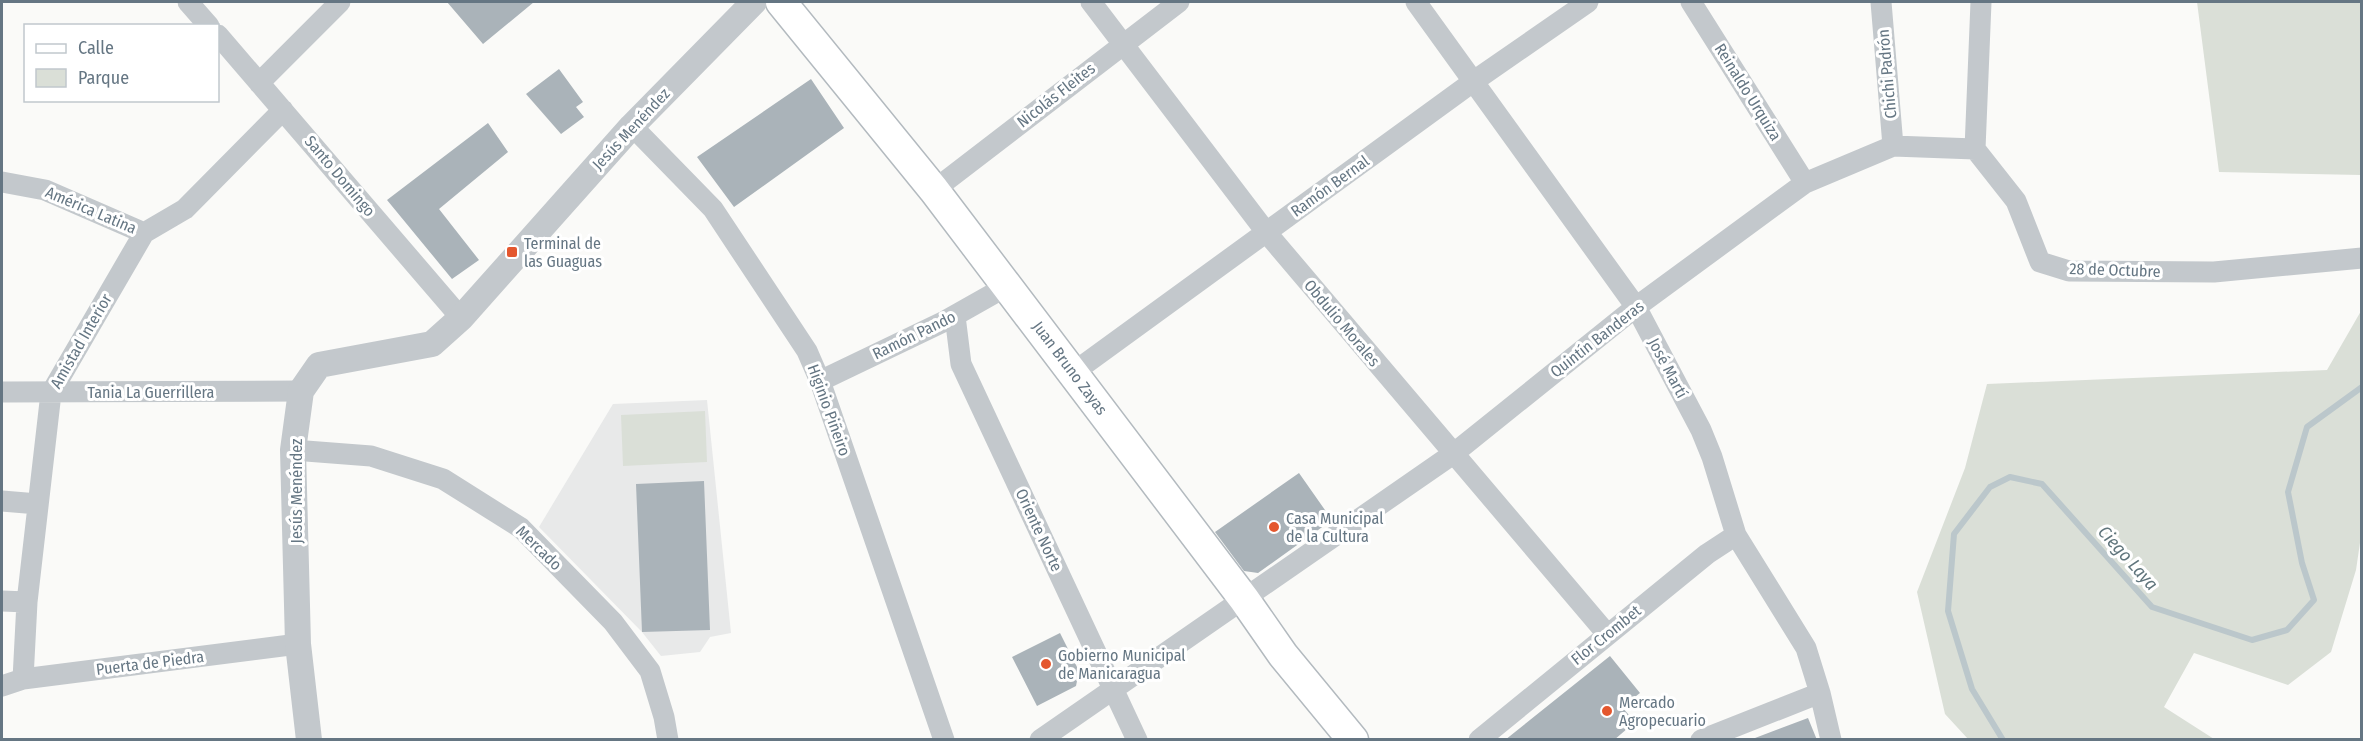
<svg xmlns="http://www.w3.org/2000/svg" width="2363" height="741" font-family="'Fira Sans Condensed',sans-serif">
	<rect width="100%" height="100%" fill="#fafaf8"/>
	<path fill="#e8e9e9" d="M707 400 731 633 710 637 700 652 661 656 642 632 539 527 613 404Z"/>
	<path fill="#dadfd7" d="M2197 2H2361V175L2219 172Z
		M2361 311V536L2356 570 2331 652 2288 685 2194 653 2164 707 2214 739H1968L1945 714 1917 592 1965 468 1987 384 2327 370Z
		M705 411 707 462 623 466 621 415Z"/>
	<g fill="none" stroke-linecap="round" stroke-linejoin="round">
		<path stroke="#bbc7cb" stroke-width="6" d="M2003 740 1972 689 1948 611 1954 534 1990 487 2010 477 2042 484 2152 607 2252 640 2287 630 2314 600 2302 563 2288 492 2307 427 2362 387"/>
	</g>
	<path fill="#aab3b9" d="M447 2H534L483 44Z
		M559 69 583 102 576 107 584 117 561 134 526 94Z
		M811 79 844 128 734 207 697 157Z
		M488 123 508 152 439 209 479 260 452 279 387 200Z
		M1299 473 1332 520 1258 573 1244 571 1215 532Z
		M704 481 710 630 642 632 636 484Z
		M1060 633 1079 671 1076 686 1037 706 1012 657Z
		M1610 656 1640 693 1622 707 1635 722 1614 740H1505Z
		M1808 718 1817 740H1755V738Z"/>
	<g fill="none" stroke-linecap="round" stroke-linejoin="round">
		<defs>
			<path id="secondary" d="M781 2 934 190 1244 599 1283 655 1353 740"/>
		</defs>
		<use href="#secondary" stroke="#b3babf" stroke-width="33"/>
		<path stroke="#c3c8cc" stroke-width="21" d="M188 2 209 26
			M1091 2 1266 232 1607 634
			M1416 2 1636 307 1701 430 1712 457 1736 535 1806 648 1820 693 1831 740
			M1691 2 1805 183
			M1881 2 1893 146
			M1981 2 1975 149 2016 201 2040 262 2069 271 2214 272 2362 258
			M218 35 461 318
			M259 83 340 2
			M632 126 713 209 807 351 820 381 944 740
			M2 182 45 190 144 233
			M934 190 1179 2
			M955 316 961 364 1137 740
			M1074 372 1474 81 1588 2
			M820 381 945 321 1007 286
			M2 392 301 391
			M293 450 371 456 443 479 521 528 613 622 650 671 664 717 668 740
			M2 501 38 504
			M2 601 27 602
			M23 679 27 602 51 393 144 233 185 209 283 110
			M2 686 23 679 298 644
			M1040 740 1453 454 1636 307 1805 183 1893 146 1975 149
			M1479 740 1707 554 1736 535
			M1701 740 1820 693"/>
		<path stroke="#c3c8cc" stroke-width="26" d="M309 740 298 644 293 450 301 391 319 365 432 344 461 318 632 126 754 2"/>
		<use href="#secondary" stroke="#fff" stroke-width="30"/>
	</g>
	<g fill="#e4572e" stroke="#fff" stroke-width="2">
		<rect x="506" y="246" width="12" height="12" rx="3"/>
		<circle cx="1274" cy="527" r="6"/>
		<circle cx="1046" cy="664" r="6"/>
		<circle cx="1607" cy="711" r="6"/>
	</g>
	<g text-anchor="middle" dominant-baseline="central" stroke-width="6" stroke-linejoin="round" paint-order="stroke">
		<g font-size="16" fill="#657683" stroke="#fff">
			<text transform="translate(1887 74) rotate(-95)">Chichi Padrón</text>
			<text transform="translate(1748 92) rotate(58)">Reinaldo Urquiza</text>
			<text transform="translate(1056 95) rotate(-38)">Nicolás Fleites</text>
			<text transform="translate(631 129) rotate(-47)">Jesús Menéndez</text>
			<text transform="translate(340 176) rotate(50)">Santo Domingo</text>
			<text transform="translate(1330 186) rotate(-36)">Ramón Bernal</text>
			<text transform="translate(91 210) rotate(23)">América Latina</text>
			<text transform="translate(2115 270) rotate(2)">28 de Octubre</text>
			<text transform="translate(1342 323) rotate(50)">Obdulio Morales</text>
			<text transform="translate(914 335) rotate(-26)">Ramón Pando</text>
			<text transform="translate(1597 339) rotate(-38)">Quintín Banderas</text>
			<text transform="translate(81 341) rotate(-60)">Amistad Interior</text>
			<text transform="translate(1070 368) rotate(53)">Juan Bruno Zayas</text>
			<text transform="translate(1668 368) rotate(62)">José Martí</text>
			<text x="151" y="392">Tania La Guerrillera</text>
			<text transform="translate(829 410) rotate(70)">Higinio Piñeiro</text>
			<text transform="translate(296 491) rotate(-90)">Jesús Menéndez</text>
			<text transform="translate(1039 530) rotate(65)">Oriente Norte</text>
			<text transform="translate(539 548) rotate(44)">Mercado</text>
			<text transform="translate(1606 635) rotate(-39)">Flor Crombet</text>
			<text transform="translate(150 663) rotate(-7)">Puerta de Piedra</text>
		</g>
		<g font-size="16" fill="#657683" stroke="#fff" text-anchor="start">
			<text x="524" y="243">Terminal de<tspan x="524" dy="18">las Guaguas</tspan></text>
			<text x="1286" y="518">Casa Municipal<tspan x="1286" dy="18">de la Cultura</tspan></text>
			<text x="1058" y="655">Gobierno Municipal<tspan x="1058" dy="18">de Manicaragua</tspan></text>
			<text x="1619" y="702">Mercado<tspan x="1619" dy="18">Agropecuario</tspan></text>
		</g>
		<g font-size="18" font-style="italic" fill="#60757c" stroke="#fff">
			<text transform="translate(2128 558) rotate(48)">Ciego Laya</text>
		</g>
	</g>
	<rect width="2363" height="741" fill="none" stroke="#657683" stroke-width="6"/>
	<rect x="24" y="24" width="195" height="78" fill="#ffffff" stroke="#c1c8cd" stroke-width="1.5"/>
	<rect x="36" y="44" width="30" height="9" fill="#ffffff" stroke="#c1c8cd" stroke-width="1.5"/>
	<text x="78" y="54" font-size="18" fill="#657683">Calle</text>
	<rect x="36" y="69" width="30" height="18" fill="#dadfd7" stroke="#c1c8cd" stroke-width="1.5"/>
	<text x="78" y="84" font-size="18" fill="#657683">Parque</text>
</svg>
